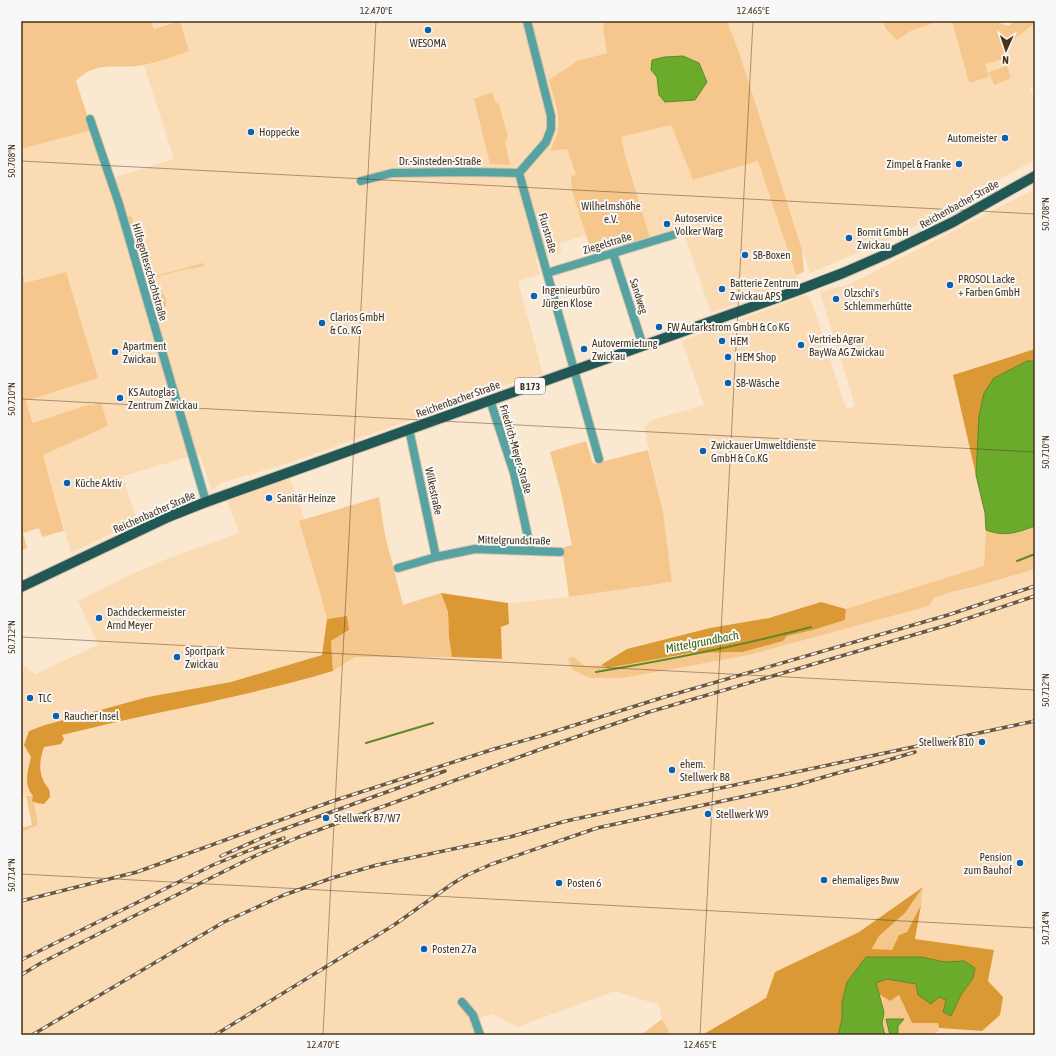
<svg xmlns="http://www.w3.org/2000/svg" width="1056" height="1056" font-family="'Asap Condensed',sans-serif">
	<rect width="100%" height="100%" fill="#fbe8d0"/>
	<path fill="#fbdbb3" d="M151 21H180L154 29Z
		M180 21H604L603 29 607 53 577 61 550 80 557 116 558 132 551 146V151L567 149 576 175 572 191 586 235 560 243 562 253 536 260 540 275 518 281 543 374 491 389 460 396 441 405 425 415 286 464 221 483 212 491 200 455 184 458 123 476 137 521 71 553 43 455 107 426 90 404 34 423 26 401 98 378 25 283 21 269V149L92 130 109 179 174 159 144 66 189 51Z
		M727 21H882L886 29 897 40 911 31 940 21H952L969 83 984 64 1005 53 1011 44 1025 30 1035 24V87L1030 88 1035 102V160L897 236 810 273 740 55Z
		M671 125 693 180 758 161 798 282 711 313 682 227 650 237 626 159 621 137Z
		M1035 189V349L953 375 985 513 986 530 984 566 943 583 846 609 821 602 769 618 710 628 627 649 601 665 585 666 574 657 573 670 623 678 749 655 929 606 934 598 951 592 979 586 1035 569V1035H939V1028L982 1031 988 982 994 950 915 939 923 887 859 932 775 972 766 998 702 1035H671L662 1019 659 1005 615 991 517 1027 492 1014 474 1020 476 1035H21V832L38 824 33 796 21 798V664L35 674 98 645 78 601 130 575 164 560 239 533 227 501 290 478 305 520 299 521 319 589 327 619 322 655 231 682 138 700 35 743 69 733 234 696 328 673 333 671 355 657H452L502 659 501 627 509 624 508 603 569 597 672 582 663 512 644 428 652 420 704 405 682 341 806 295 811 299 846 409 855 406 820 292 847 285 864 277Z"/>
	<path fill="#f6c78c" d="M21 21H151L154 29 180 21 189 51C175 56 159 62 144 65 119 70 96 59 76 81L92 130 21 149Z
		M604 21H727L740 55 802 249 804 272 796 275 758 161 693 180 671 125 621 137 626 159 650 237 592 254 572 191 571 176 576 175 567 149 551 151C551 143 557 138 558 130 560 114 553 96 549 80L577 61 607 53 603 29Z
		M882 21H940L911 31 897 40 886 29Z
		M952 21H994L1009 26 1013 21H1035V24C1022 32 1007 43 1004 59L985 64 989 77 969 83Z
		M1007 66 1011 78 994 85 989 72Z
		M492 92 495 102 499 104 508 137 505 141 510 165 490 164 474 99Z
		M131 215 138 241H140L141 247H136L128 218Z
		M142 256 147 272 152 271 154 277 149 279 145 277 140 258Z
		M203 263 204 266 191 269 190 268 156 277 155 276Z
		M21 269 25 283 66 272 98 378 26 401 33 423 90 404 91 406 101 402 108 426 43 455 64 531 42 537 39 528 23 533 27 548 21 551Z
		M152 289 162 292 166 299V306L160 311 154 309 150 293Z
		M586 441 593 464 648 450 663 512 672 582 569 597 562 548 572 545 561 493 550 452Z
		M379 497 385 535 403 605 441 593 448 612 449 637 452 657H355L333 671 331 641 349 630 347 616 327 619 319 589 299 521Z
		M1035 526V569L978 586 951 592 934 598 929 606 749 655 623 678H589L573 670 568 658 574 657 585 666 601 665 608 668 690 653 743 652 783 641 787 636 813 630 845 620 846 609 984 566 986 530C1006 538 1015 533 1035 526Z
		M26 796H33L38 825 21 832V828L32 825Z
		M923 887 921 905 907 932 899 935 892 950H872L879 936 905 913Z
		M879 994 890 1001 899 995 912 1023H938L939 1031 931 1035H891L898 1033V1026L903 1019H886L890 1035H885L882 1024 884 1012Z
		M662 1019 671 1035H641Z"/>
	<path fill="#db9936" d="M1035 349V361H1027L994 378 978 439 976 475 953 375Z
		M441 593 508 603 509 624 501 627 502 659 452 657 449 637 448 612Z
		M821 602 846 609 845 620 813 630 787 636 783 641 743 652 690 653 608 668 601 665 627 649 710 628 769 618Z
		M347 616 349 630 331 641 333 671C243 698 152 712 62 735L64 739 61 744 44 747C40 759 38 770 44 782 48 789 50 788 50 797L44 804 37 803 32 801 33 796C23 784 28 770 31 757L24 745 29 731 45 725 148 697 231 682 322 655 327 619Z
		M923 887 905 913 879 936 872 949 892 950 899 935 907 932 921 905 915 939 994 950 988 981 1003 997 1000 1015 982 1031 939 1028 938 1023H912L899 995 890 1001 879 994 876 983 887 979 916 984 946 1000 951 1016 961 995 973 978 964 961 945 962 921 957H866L847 982 842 1002V1019L838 1035H702L766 998 775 972 859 932Z"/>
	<path fill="#6bab2b" stroke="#608726" d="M683 56 699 63 707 82 695 100 665 102 659 95 657 77 651 70 652 60 665 57Z
		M1027 361H1035V526C1016 533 1005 537 986 530L985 513 976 475 979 416 984 393 994 378Z
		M866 957H921L945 962 964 961 975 968 973 978 961 995 951 1016 943 1012 946 1000 939 997 931 1004 918 995 916 984 887 979 876 983 884 1012 882 1024 885 1035H838L842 1019V1002L847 982Z
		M886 1019H904L898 1026V1033L890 1035Z"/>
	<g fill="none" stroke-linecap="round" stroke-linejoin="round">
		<path stroke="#608726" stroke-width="2" d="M1017 561 1035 554
			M596 672C668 660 740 646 811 627
			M366 743 433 723"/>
		<defs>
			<path id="minor" d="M527 21 551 116V129L546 142 519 173 599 459
				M90 119 119 204 206 502
				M361 181 392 173 464 172 519 173
				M613 253 643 346
				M547 273 673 235
				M490 400 514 473 531 551
				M409 429 436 557
				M398 568 436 557 475 549 560 552
				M462 1002 473 1015 480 1035"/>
			<path id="major" d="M21 587 168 517 206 502 796 291 843 273 889 253 953 222 1035 176"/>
		</defs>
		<use href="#minor" stroke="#d7c4ac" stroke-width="10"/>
		<use href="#major" stroke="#d7c4ac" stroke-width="12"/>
		<use href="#minor" stroke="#57a3a1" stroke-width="8"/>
		<use href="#major" stroke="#215856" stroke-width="10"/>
		<defs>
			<path id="rail" d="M221 856 273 833 445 771
				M21 901 137 872 333 801 494 749 540 736 661 698 948 615 1035 586
				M21 960 213 865 250 850 284 838
				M21 975 41 963 122 922 255 856 299 837 544 748 649 712 951 624 1035 596
				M32 1035 224 922 284 895 332 878 377 865 510 837 566 821 1035 721
				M215 1035 394 925 452 884 465 876 492 864 597 828 797 785 834 774 885 761 915 752"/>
		</defs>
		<use href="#rail" stroke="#6b583f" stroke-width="3.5"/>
		<use href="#rail" stroke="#f8f8f8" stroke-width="2" stroke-dasharray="6" stroke-linecap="butt"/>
	</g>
	<path fill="none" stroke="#46331a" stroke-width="1" stroke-opacity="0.45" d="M21 161 1035 214M21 399 1035 452M21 637 1035 690M21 874 1035 928M323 1035 376 21M700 1035 753 21"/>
	<g fill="#0c61af" stroke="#f8f8f8" stroke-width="1.5">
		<circle cx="428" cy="30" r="4"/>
		<circle cx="251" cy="132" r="4"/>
		<circle cx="1005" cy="138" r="4"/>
		<circle cx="959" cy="164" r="4"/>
		<circle cx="667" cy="224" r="4"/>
		<circle cx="849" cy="238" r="4"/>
		<circle cx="745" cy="255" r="4"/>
		<circle cx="950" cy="285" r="4"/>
		<circle cx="722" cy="289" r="4"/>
		<circle cx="534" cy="296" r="4"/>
		<circle cx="836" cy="299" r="4"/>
		<circle cx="322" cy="323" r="4"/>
		<circle cx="659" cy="327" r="4"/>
		<circle cx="722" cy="341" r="4"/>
		<circle cx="801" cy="345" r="4"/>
		<circle cx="584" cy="349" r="4"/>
		<circle cx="115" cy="352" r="4"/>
		<circle cx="728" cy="357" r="4"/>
		<circle cx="728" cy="383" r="4"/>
		<circle cx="120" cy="398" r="4"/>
		<circle cx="703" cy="451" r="4"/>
		<circle cx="67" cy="483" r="4"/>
		<circle cx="269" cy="498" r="4"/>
		<circle cx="99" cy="618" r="4"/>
		<circle cx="177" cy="657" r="4"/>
		<circle cx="30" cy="698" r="4"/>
		<circle cx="56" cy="716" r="4"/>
		<circle cx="982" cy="742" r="4"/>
		<circle cx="672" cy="770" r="4"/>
		<circle cx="708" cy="814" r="4"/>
		<circle cx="326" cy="818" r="4"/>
		<circle cx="1020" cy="863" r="4"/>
		<circle cx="824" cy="880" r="4"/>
		<circle cx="559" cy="883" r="4"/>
		<circle cx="424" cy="949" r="4"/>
	</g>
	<g text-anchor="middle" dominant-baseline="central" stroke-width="4" stroke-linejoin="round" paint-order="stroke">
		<rect fill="#f8f8f8" stroke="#7b6e5d" stroke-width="1" x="515" y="378" width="30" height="16" rx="3"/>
		<g font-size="10" font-weight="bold" fill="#46331a">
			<text x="530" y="386">B 173</text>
		</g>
		<g font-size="11" fill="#46331a" stroke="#f8f8f8" text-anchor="start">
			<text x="428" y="43" text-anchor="middle">WESOMA</text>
			<text x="259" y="132">Hoppecke</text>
			<text x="997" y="138" text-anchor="end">Automeister</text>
			<text x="951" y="164" text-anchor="end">Zimpel &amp; Franke</text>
			<text x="675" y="218">Autoservice<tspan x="675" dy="13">Volker Warg</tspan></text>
			<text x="857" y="232">Bornit GmbH<tspan x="857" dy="13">Zwickau</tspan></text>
			<text x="753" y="255">SB-Boxen</text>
			<text x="958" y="279">PROSOL Lacke<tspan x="958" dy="13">+ Farben GmbH</tspan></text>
			<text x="730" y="283">Batterie Zentrum<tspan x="730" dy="13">Zwickau APS</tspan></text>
			<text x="542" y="290">Ingenieurbüro<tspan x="542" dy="13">Jürgen Klose</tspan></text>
			<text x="844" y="293">Olzschi's<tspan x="844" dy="13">Schlemmerhütte</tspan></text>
			<text x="330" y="317">Clarios GmbH<tspan x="330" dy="13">&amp; Co. KG</tspan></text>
			<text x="667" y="327">FW Autarkstrom GmbH &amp; Co KG</text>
			<text x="809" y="339">Vertrieb Agrar<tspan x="809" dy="13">BayWa AG Zwickau</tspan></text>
			<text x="730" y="341">HEM</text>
			<text x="592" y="343">Autovermietung<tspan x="592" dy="13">Zwickau</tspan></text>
			<text x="123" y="346">Apartment<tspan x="123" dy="13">Zwickau</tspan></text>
			<text x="736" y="357">HEM Shop</text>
			<text x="736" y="383">SB-Wäsche</text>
			<text x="128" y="392">KS Autoglas<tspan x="128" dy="13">Zentrum Zwickau</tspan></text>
			<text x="711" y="445">Zwickauer Umweltdienste<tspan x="711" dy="13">GmbH &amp; Co.KG</tspan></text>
			<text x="75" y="483">Küche Aktiv</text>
			<text x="277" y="498">Sanitär Heinze</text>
			<text x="107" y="612">Dachdeckermeister<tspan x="107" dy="13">Arnd Meyer</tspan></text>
			<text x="185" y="651">Sportpark<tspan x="185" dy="13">Zwickau</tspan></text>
			<text x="38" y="698">TLC</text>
			<text x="64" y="716">Raucher Insel</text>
			<text x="974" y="742" text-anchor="end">Stellwerk B10</text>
			<text x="680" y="764">ehem.<tspan x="680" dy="13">Stellwerk B8</tspan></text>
			<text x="716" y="814">Stellwerk W9</text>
			<text x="334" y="818">Stellwerk B7/W7</text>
			<text x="1012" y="857" text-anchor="end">Pension<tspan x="1012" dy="13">zum Bauhof</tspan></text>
			<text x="832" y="880">ehemaliges Bww</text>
			<text x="567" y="883">Posten 6</text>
			<text x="432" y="949">Posten 27a</text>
		</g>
		<g font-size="11" fill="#46331a" stroke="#f8f8f8">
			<text x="440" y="161">Dr.-Sinsteden-Straße</text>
			<text transform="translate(959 204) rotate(-29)">Reichenbacher Straße</text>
			<text transform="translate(548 233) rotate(74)">Flurstraße</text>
			<text transform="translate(607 243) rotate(-17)">Ziegelstraße</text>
			<text transform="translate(150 272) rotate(74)">Hilfegottesschachtstraße</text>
			<text transform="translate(639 296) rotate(72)">Sandweg</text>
			<text transform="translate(458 399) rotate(-20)">Reichenbacher Straße</text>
			<text transform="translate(516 449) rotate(74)">Friedrich-Meyer-Straße</text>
			<text transform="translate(434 491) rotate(78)">Wilkestraße</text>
			<text transform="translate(154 512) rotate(-24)">Reichenbacher Straße</text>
			<text transform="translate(514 540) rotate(1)">Mittelgrundstraße</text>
		</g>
		<g font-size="11" fill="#3f2f1b" stroke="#f8f8f8">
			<text x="611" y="206">Wilhelmshöhe<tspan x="611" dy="13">e.V.</tspan></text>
		</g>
		<g font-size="12" font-style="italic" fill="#3b640e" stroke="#f8f8f8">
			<text transform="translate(702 642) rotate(-11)">Mittelgrundbach</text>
		</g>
	</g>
	<rect width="1056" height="1056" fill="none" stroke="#f8f8f8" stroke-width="44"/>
	<g transform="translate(1006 50) rotate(183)" stroke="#f8f8f8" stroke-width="3" paint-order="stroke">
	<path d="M0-3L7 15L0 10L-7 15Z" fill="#46331a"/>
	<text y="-6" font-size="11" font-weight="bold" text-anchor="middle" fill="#46331a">N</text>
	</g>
	<rect x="22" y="22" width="1012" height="1012" fill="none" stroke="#46331a" stroke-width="1.5"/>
	<g font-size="10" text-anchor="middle" fill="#46331a">
		<text x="376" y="14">12.470°E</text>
		<text x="753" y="14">12.465°E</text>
		<text transform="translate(11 161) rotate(-90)" y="4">50.708°N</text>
		<text transform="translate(1045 214) rotate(-90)" y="4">50.708°N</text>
		<text transform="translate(11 399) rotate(-90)" y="4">50.710°N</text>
		<text transform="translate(1045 452) rotate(-90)" y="4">50.710°N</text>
		<text transform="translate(11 637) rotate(-90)" y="4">50.712°N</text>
		<text transform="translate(1045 690) rotate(-90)" y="4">50.712°N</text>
		<text transform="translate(11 875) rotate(-90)" y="4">50.714°N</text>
		<text transform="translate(1045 928) rotate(-90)" y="4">50.714°N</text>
		<text x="323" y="1048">12.470°E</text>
		<text x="700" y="1048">12.465°E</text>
	</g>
</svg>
